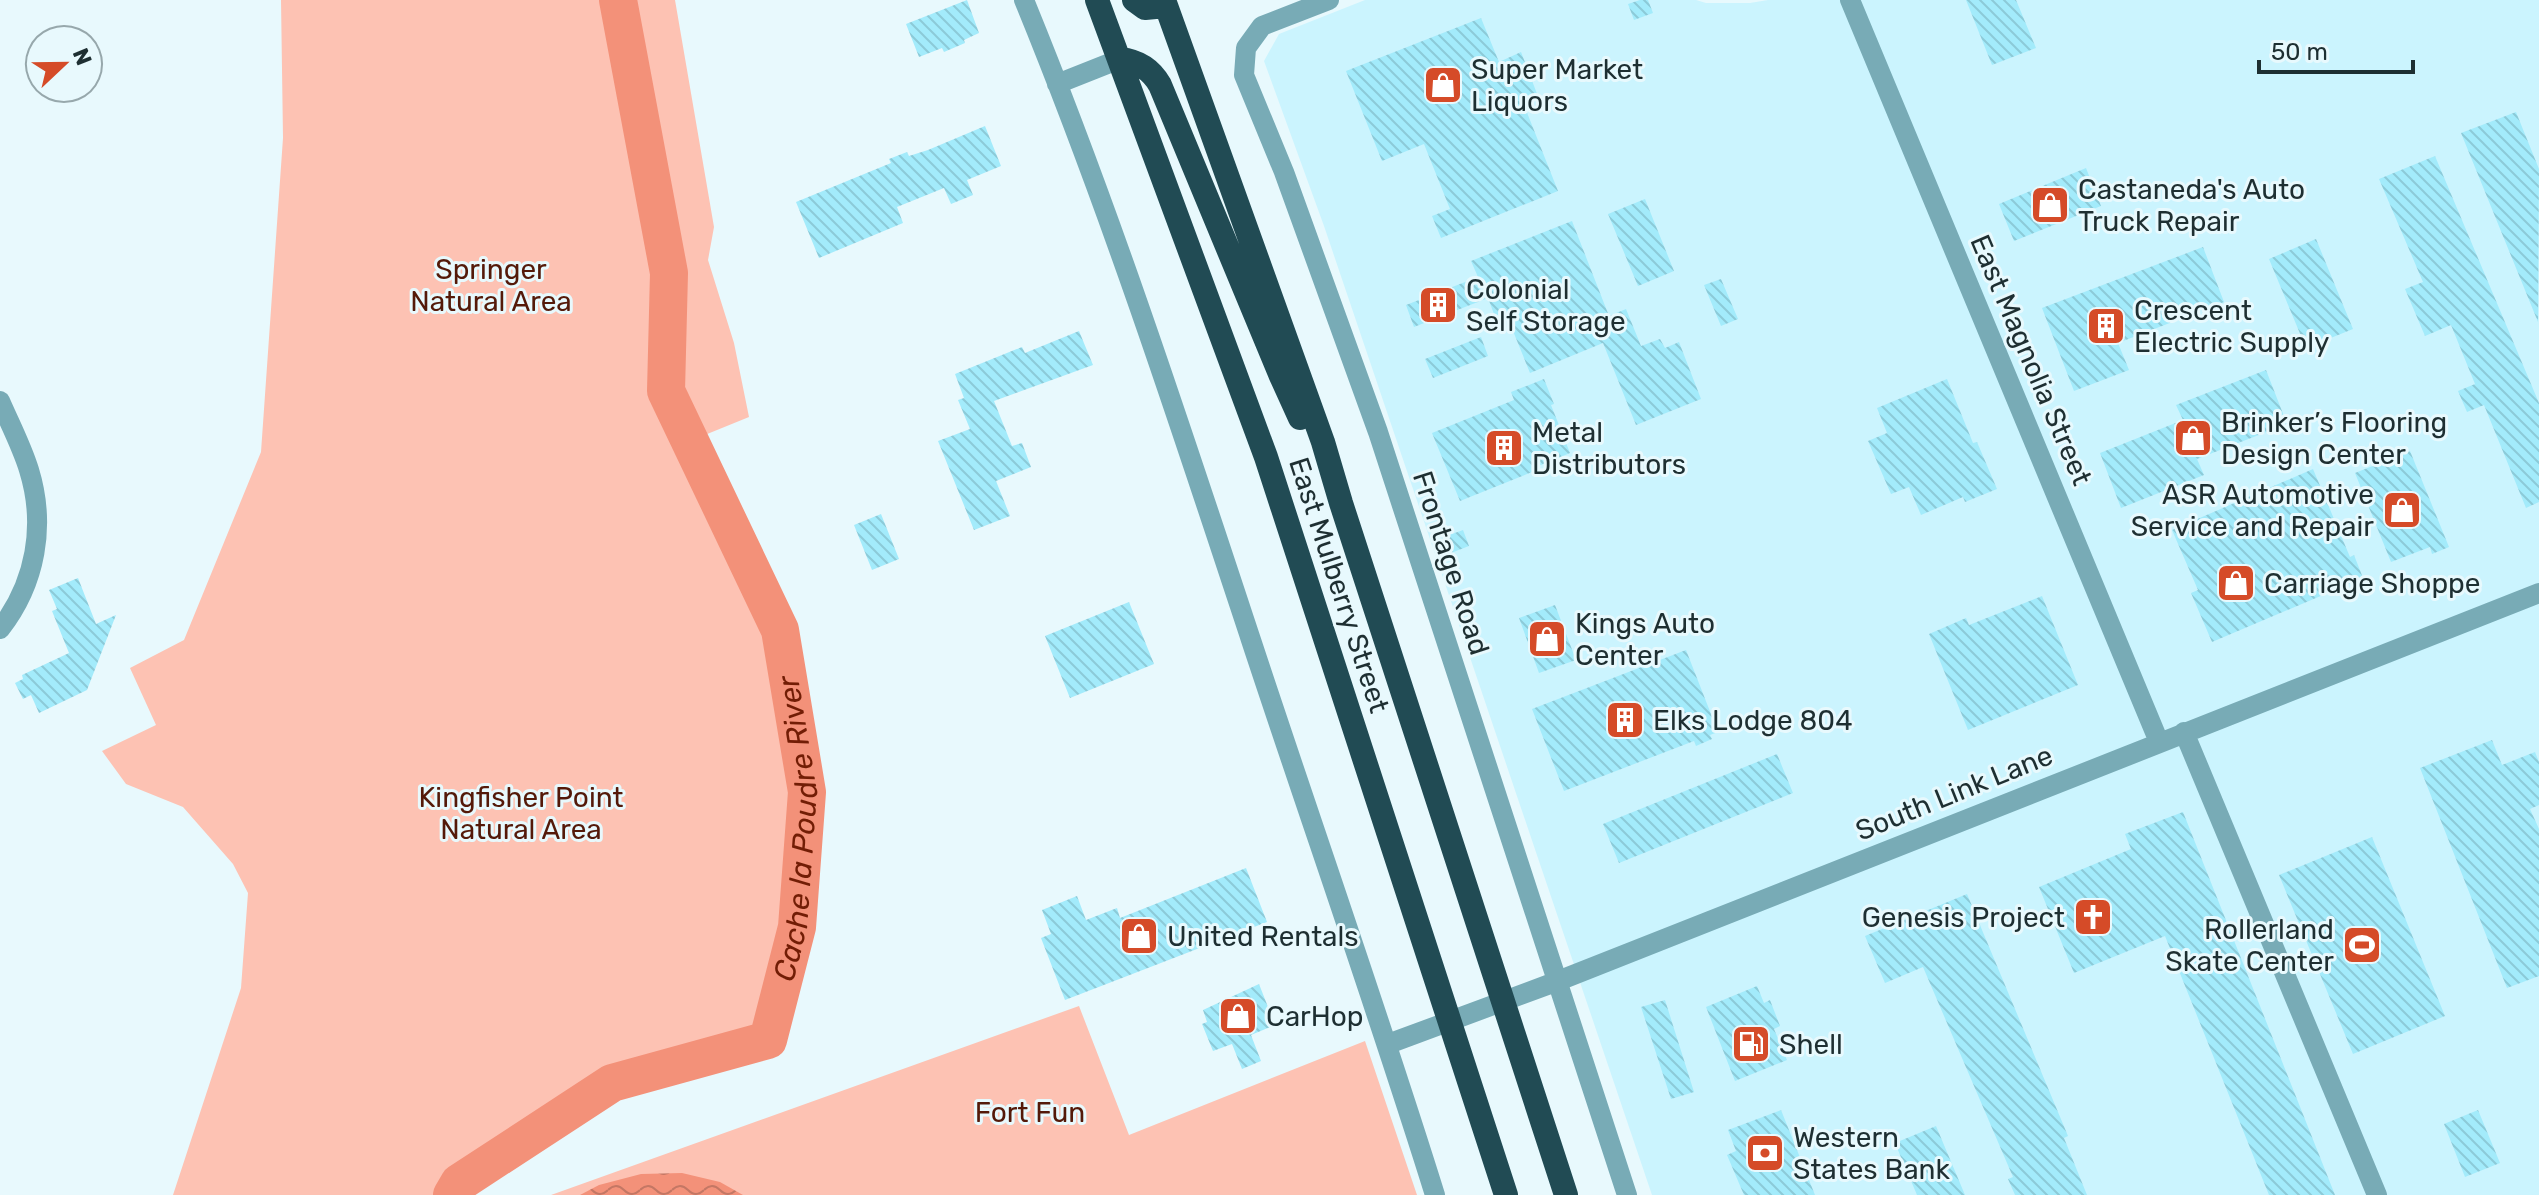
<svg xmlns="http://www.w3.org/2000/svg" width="2539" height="1195" font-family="Rubik,sans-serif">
	<defs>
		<pattern id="water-waves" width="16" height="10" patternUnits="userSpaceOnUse" patternTransform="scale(2)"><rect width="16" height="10" fill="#f39179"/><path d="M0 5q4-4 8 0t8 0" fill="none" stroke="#c47764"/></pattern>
		<pattern id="building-back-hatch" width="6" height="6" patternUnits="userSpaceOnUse" patternTransform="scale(2)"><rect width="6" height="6" fill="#a3ebfb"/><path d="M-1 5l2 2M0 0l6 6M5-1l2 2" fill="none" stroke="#8ccad8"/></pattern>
	</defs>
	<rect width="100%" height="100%" fill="#e8f9fd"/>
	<path fill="#cbf4fe" d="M1365 0H1696L1706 3H1750L1768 0H2539V1195H1652L1324 226 1264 61 1279 34Z"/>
	<path fill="#fdc2b3" d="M281 0H675L714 227 708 260 734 343 749 417 690 441 780 630 807 792 797 927 768 1040 612 1083 459 1183 452 1195H173L241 988 248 893 233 864 183 807 126 784 102 751 156 725 130 668 184 640 261 452 283 138Z
		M1079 1006 1129 1135 1365 1041 1417 1195H551Z"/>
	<path fill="url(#water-waves)" d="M682 1173 720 1182 743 1195H580L599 1185 641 1174Z"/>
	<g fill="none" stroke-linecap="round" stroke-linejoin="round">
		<path stroke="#f39179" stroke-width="38" id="s1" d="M452 1195 459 1183 612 1083 768 1040 797 927 807 792 780 630 666 391 669 273 618 0"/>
	</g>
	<path fill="url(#building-back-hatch)" d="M967 0 979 33 964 40 965 43 944 52 942 48 919 57 906 24Z
		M1640 0H1648L1653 13 1634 20 1628 4Z
		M1966 0H2016L2036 48 1992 65Z
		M1481 18 1499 62 1521 52 1539 99 1524 105 1558 191 1441 238 1432 216 1450 209 1424 144 1382 161 1346 71Z
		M2516 112 2539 169 2538 322 2461 133Z
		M985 126 1001 166 967 180 973 195 951 204 944 188 897 207 903 223 819 258 796 202 891 163 889 159 907 152 909 156 928 150Z
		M2435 156 2539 403V502L2526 508 2484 405 2467 412 2458 391 2475 384 2451 325 2425 336 2405 289 2423 282 2379 179Z
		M2086 168 2101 206 2014 241 1999 204Z
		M1645 199 1674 271 1638 286 1608 214Z
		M1572 221 1609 316 1626 309 1641 346 1660 339 1665 348 1679 342 1701 399 1636 425 1603 343 1530 373 1511 326 1500 330 1488 298 1414 327 1406 305 1478 277 1471 261Z
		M2316 239 2353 329 2306 348 2269 259Z
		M2203 247 2224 302 2118 343 2129 370 2074 391 2042 308Z
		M1721 279 1738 319 1721 326 1704 285Z
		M1079 331 1093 365 994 401 1012 446 1022 443 1031 467 996 481 1010 516 974 530 938 441 970 429 958 400 964 398 955 374 1022 347 1025 353Z
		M1481 337 1488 356 1433 378 1425 359Z
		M2266 370 2287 424 2197 459 2204 475 2121 508 2100 453 2183 420 2176 405Z
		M1544 379 1554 404 1551 405 1570 453 1536 467 1537 470 1460 501 1432 433 1514 400 1511 392Z
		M1947 379 1973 443 1977 442 1997 489 1965 502 1963 497 1921 515 1909 487 1891 494 1868 441 1887 433 1877 408Z
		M2410 451 2449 547 2432 554 2430 547 2391 562 2355 473Z
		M2313 469 2350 557 2354 555 2363 578 2212 642 2191 593 2198 590 2172 530Z
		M881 514 899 559 872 570 854 525Z
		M1463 530 1469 546 1451 553 1444 537Z
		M78 578 96 624 116 615 87 690 39 713 31 695 23 699 15 683 23 679 22 675 69 653 52 611 57 609 49 590Z
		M2042 596 2078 685 1968 730 1929 634 1966 618 1969 625Z
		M1129 602 1154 664 1070 698 1045 636Z
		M1555 605 1576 660 1539 673 1519 618Z
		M1686 650 1718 732 1710 735 1712 739 1696 746 1694 741 1564 791 1532 709Z
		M2492 740 2502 765 2535 752 2539 762V805L2530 809 2539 829V976L2507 988 2420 768Z
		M1777 754 1793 793 1619 863 1603 824Z
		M2183 812 2335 1195H2269L2165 936 2074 973 2039 887 2131 849 2125 834Z
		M2372 837 2445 1016 2353 1054 2279 875Z
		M1246 868 1267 922 1065 1000 1041 938 1051 934 1042 910 1077 896 1086 920 1117 908 1120 918Z
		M1967 894 2068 1136 2064 1138 2087 1195H2015L2008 1179 2013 1177 1923 967 1885 983 1865 936Z
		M1259 984 1275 1025 1251 1035 1261 1061 1242 1069 1232 1044 1213 1051 1202 1024 1207 1022 1203 1010Z
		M1757 986 1764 1003 1770 1000 1780 1026 1774 1029 1787 1060 1735 1081 1706 1007Z
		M1665 1000 1694 1092 1671 1099 1641 1007Z
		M1781 1110 1815 1195H1744L1727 1155 1736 1151 1728 1130Z
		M2478 1110 2500 1163 2465 1177 2444 1124Z
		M1936 1126 1965 1195H1917L1895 1143Z"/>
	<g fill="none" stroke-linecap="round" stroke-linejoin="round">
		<path stroke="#78abb6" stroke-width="20" d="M1024 0C1110 210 1180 425 1251 640 1312 825 1377 1009 1435 1195
			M1329 0 1262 26 1246 48 1244 75 1284 172 1378 432 1627 1195
			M1850 0 2159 742
			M1057 84 1120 59
			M0 401C10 424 22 447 29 470 46 525 36 583 0 629
			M2184 732 2377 1195
			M1388 1044 1558 981 2539 593"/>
		<path stroke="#214b54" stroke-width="24" d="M1097 0 1266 457 1506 1195
			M1134 0 1145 8 1166 6
			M1164 0 1323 442 1341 503 1566 1195
			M1120 59C1138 61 1151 69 1160 85L1280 374 1300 418"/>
	</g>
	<defs>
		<symbol id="shop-square" viewBox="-11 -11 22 22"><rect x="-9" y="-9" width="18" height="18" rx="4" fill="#d54b28" stroke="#e8f9fd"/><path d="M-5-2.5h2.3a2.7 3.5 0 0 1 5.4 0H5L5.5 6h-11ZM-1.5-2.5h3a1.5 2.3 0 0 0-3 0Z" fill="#fff"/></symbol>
		<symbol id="building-square" viewBox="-11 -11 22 22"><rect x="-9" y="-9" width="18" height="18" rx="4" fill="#d54b28" stroke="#e8f9fd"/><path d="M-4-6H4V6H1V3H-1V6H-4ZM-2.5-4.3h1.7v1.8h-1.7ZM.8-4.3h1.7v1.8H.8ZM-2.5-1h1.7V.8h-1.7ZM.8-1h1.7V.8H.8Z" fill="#fff"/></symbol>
		<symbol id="church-square" viewBox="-11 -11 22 22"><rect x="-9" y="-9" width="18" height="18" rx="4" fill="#d54b28" stroke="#e8f9fd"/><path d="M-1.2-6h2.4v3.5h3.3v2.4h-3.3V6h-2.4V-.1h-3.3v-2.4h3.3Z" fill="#fff"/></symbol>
		<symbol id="stadium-square" viewBox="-11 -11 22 22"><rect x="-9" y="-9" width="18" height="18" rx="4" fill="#d54b28" stroke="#e8f9fd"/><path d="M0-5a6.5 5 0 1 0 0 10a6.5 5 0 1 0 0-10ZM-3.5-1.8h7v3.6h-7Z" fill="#fff"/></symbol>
		<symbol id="fuel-square" viewBox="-11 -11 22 22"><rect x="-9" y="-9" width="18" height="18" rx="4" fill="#d54b28" stroke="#e8f9fd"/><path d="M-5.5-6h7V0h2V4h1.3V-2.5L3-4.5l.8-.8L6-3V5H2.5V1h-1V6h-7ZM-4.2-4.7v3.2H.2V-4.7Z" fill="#fff"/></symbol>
		<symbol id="bank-square" viewBox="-11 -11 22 22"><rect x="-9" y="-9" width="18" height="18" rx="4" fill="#d54b28" stroke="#e8f9fd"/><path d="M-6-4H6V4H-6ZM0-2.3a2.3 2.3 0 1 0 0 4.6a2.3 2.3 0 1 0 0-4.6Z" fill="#fff"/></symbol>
	</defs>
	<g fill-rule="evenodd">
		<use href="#shop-square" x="1421" y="63" width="44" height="44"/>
		<use href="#shop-square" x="2028" y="183" width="44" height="44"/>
		<use href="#building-square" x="1416" y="283" width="44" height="44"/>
		<use href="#building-square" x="2084" y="304" width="44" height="44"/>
		<use href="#shop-square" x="2171" y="416" width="44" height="44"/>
		<use href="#building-square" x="1482" y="426" width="44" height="44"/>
		<use href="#shop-square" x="2380" y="488" width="44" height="44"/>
		<use href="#shop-square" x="2214" y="561" width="44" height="44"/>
		<use href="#shop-square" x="1525" y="617" width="44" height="44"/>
		<use href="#building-square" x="1603" y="698" width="44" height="44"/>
		<use href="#church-square" x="2071" y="895" width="44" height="44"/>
		<use href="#shop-square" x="1117" y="914" width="44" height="44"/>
		<use href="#stadium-square" x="2340" y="923" width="44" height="44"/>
		<use href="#shop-square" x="1216" y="994" width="44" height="44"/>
		<use href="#fuel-square" x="1729" y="1022" width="44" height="44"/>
		<use href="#bank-square" x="1743" y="1131" width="44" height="44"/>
	</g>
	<g text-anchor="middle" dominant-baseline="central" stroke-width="6" stroke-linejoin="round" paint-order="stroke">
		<g font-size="28" fill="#1e2f32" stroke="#e8f9fd" text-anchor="start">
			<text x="1471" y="69">Super Market<tspan x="1471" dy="32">Liquors</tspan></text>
			<text x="2078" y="189">Castaneda's Auto<tspan x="2078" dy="32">Truck Repair</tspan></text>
			<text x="1466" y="289">Colonial<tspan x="1466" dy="32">Self Storage</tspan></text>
			<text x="2134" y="310">Crescent<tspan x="2134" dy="32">Electric Supply</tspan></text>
			<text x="2221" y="422">Brinker’s Flooring<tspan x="2221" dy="32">Design Center</tspan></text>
			<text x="1532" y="432">Metal<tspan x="1532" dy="32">Distributors</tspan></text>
			<text x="2374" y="494" text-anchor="end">ASR Automotive<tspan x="2374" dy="32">Service and Repair</tspan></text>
			<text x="2264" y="583">Carriage Shoppe</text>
			<text x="1575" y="623">Kings Auto<tspan x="1575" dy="32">Center</tspan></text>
			<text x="1653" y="720">Elks Lodge 804</text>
			<text x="2065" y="917" text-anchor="end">Genesis Project</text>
			<text x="2334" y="929" text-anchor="end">Rollerland<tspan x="2334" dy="32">Skate Center</tspan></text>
			<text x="1167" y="936">United Rentals</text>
			<text x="1266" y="1016">CarHop</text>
			<text x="1779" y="1044">Shell</text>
			<text x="1793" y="1137">Western<tspan x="1793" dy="32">States Bank</tspan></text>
		</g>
		<g font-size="28" fill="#541909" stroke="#e8f9fd">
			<text x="491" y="269">Springer<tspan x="491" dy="32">Natural Area</tspan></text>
			<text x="521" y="797">Kingfisher Point<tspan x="521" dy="32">Natural Area</tspan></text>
			<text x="1030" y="1112">Fort Fun</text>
		</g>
		<g font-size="28" fill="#1e2f32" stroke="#e8f9fd">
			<text transform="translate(2031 360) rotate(67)">East Magnolia Street</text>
			<text transform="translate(1451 563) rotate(72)">Frontage Road</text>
			<text transform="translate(1339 585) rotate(72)">East Mulberry Street</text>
			<text transform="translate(1954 793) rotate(-22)">South Link Lane</text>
		</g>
		<g font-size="30" font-style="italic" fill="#721d05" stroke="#e8f9fd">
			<text stroke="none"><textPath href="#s1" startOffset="574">Cache la Poudre River</textPath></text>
		</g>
	</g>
	<g transform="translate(64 64) rotate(68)"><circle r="38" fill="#e8f9fd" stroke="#97a8ac" stroke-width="2"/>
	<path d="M0-6L14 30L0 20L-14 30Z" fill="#d54b28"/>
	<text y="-12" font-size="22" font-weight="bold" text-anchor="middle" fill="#1e2f32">N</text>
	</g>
	<path d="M2259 60v12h154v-12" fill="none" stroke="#1e2f32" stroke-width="4"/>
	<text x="2271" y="60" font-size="24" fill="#1e2f32" stroke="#e8f9fd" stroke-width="6" paint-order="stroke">50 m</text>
</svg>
